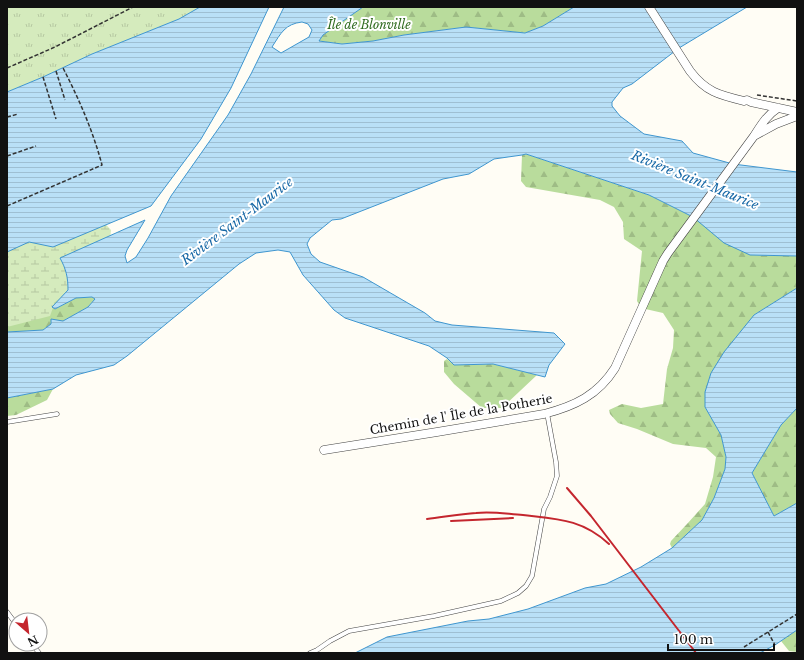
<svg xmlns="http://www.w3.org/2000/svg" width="804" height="660" font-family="'Libre Baskerville',serif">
	<defs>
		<pattern id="grass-tufts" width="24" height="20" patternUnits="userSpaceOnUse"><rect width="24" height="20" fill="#d5ebbd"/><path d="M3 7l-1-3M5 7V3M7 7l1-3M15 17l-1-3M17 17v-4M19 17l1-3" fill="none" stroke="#b6c8a1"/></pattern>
		<pattern id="forest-firs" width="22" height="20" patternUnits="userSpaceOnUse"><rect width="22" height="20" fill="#b9dc9c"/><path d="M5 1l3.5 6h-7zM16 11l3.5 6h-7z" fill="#9ebc85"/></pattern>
		<pattern id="wetland-marsh" width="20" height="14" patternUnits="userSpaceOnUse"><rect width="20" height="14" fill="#d5ebbd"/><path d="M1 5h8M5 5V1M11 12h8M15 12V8" fill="none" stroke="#b6c8a1"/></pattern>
		<pattern id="water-rules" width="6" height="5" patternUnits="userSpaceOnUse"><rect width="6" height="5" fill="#b9e0f7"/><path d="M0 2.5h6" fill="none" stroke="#9ebfd3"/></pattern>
	</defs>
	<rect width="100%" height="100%" fill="#fffdf5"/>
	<path fill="url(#grass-tufts)" d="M7 7H200L179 19 92 54 43 77 7 92Z"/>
	<path fill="url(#forest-firs)" d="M363 7H574L543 26 525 33 466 27 404 35 373 41 342 44 319 41 323 35Z
		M526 154 649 195 693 217 750 255 797 256V288L754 315 705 407 721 435 726 457 725 469 714 498 702 520 672 548 670 544 671 541 687 524 705 504 713 477 716 457 706 448 673 444 637 429 618 423 610 414 609 410 622 404 641 408 663 404 667 369 673 348 674 330 663 313 641 308 637 301 642 251 624 239 623 222 614 207 600 200 526 187 521 181 522 155Z
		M7 252 68 290 52 307 55 309 76 298 92 297 95 299 88 307 63 321 51 324 43 330 7 332Z
		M447 359 454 365 493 364 537 375 502 408H482L454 384 444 372V361Z
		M53 389 47 400 16 415 7 416V398Z
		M797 408V503L774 516 752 473 781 425Z
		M797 630V652L789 651 781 641Z"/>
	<path fill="url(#wetland-marsh)" d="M95 213 111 230 109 251 92 273 55 302 50 316 7 327V229Z"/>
	<path fill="url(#water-rules)" stroke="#3f96cf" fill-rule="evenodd" d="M200 7H269L231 88 201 139 151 206 53 247 29 242 7 252V92L43 77 92 54 179 19Z
		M284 7H363L323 35 319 41 342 44 373 41 404 35 466 27 525 33 543 26 574 7H747L679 48 632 84 623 88 612 102V106L620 116 644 134 682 141 693 153 733 164 797 172V256L750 255 724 243 693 217 649 195 526 154 522 155 494 159 469 174 443 179 341 219 332 220 310 238 307 244 311 254 320 262 363 277 425 313 435 321 452 325 554 333 565 344 549 365 545 377 493 364 454 365 447 358 429 346 345 318 334 310 303 275 290 252 278 250 256 253 239 264 127 356 114 365 76 375 53 389 7 398V332L43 330 51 324V319L63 321 88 307 95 299 92 297 76 298 55 309 52 307 68 290C68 277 66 269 60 258L145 220 127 250 125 256 127 263 136 257 148 238 171 196 228 115 251 74ZM302 22 308 24 312 30 309 37 281 53 272 47C281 33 285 24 302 22Z
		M797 288V408L781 425 752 473 774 516 797 503V630L775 645 760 653H355L387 637 468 621 489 619 528 609 585 588 606 584 641 567 672 548 702 520 714 498 725 469 726 457 721 435 705 407V392L711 373 724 352 754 315Z"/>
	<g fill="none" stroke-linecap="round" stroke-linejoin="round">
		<defs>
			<path id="lane" d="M7 422 57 414
				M7 612 16 624
				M32 644 39 653
				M310 653 317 650 330 641 349 631 434 616 501 601 518 593 526 586 532 576 544 509 550 497 557 476 556 462 547 413"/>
			<path id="street" d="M649 7 690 71C706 92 719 95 744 101L747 100 751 102 797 112
				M754 136 776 124 797 116
				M324 450 437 432 544 414C575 406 598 395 615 368L663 261 668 253 754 136C761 125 767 115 778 108"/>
		</defs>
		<use href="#lane" stroke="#444" stroke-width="5"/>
		<use href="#street" stroke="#444" stroke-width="9"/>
		<path stroke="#333" stroke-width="1.5" stroke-dasharray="4 2" stroke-linecap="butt" d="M7 68 55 47 133 7
			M56 71 65 100
			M43 77 56 119
			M757 95 797 101
			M7 117 18 114
			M7 156 36 146
			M7 206 102 165C93 131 79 99 63 68
			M768 632 775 645
			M744 647 797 614"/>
		<use href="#lane" stroke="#fff" stroke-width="4"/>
		<use href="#street" stroke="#fff" stroke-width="8"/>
		<path stroke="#c4262e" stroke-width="2" d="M567 488 591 516 696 653
			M427 519C444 517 460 514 476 513 492 511 507 514 523 515 557 519 582 519 609 544
			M451 521 513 518"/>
	</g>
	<g text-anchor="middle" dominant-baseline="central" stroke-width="4" stroke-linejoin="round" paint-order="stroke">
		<g font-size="12" font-style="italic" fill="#2f6b1f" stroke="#fff">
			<text x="369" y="24">Île de Blonville</text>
		</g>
		<g font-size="12" fill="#111" stroke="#fff">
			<text transform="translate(461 414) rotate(-10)">Chemin de l' Île de la Potherie</text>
		</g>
		<g font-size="13" font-style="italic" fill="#1768a6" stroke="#fff">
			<text transform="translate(695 180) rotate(22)">Rivière Saint-Maurice</text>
			<text transform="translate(237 221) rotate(-37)">Rivière Saint-Maurice</text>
		</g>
	</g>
	<rect width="804" height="660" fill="none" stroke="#111111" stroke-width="16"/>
	<g transform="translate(28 632) rotate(152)"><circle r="19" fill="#ffffff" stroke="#a0a0a0"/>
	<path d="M0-3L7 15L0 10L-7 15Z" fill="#c4262e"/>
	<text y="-6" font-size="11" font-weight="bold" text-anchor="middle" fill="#111111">N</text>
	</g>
	<path d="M668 644v6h106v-6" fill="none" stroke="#111111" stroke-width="2"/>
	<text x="674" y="644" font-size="12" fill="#111111" stroke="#ffffff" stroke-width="3" paint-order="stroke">100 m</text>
</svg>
